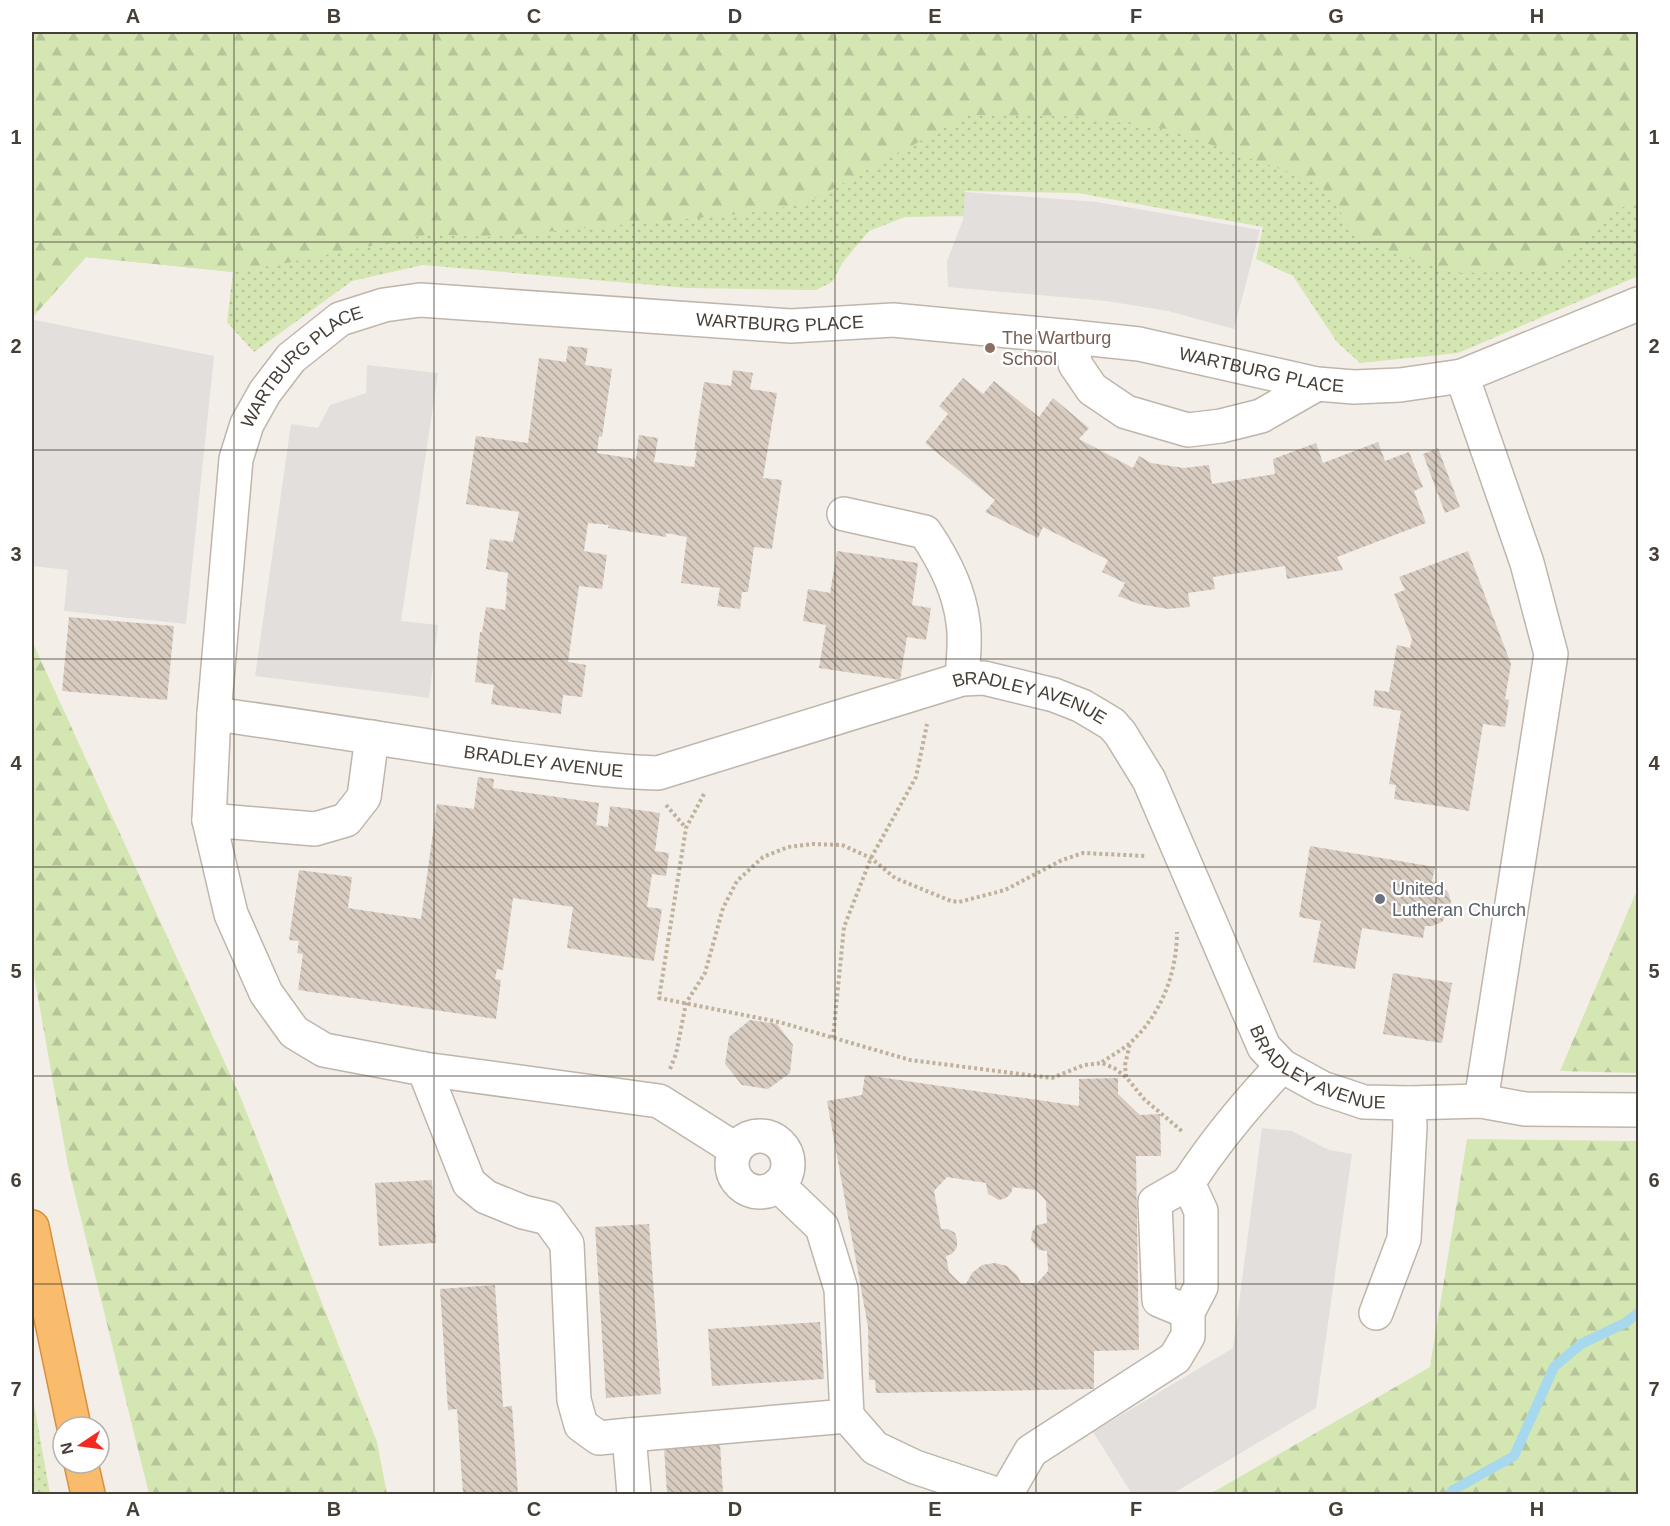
<svg xmlns="http://www.w3.org/2000/svg" width="1670" height="1526" font-family="Helvetica,sans-serif">
	<defs>
		<pattern id="grass-dots" width="8" height="8" patternUnits="userSpaceOnUse" patternTransform="scale(1.5)"><rect width="8" height="8" fill="#d4e6b2"/><path d="M2 2h.1M6 6h.1" fill="none" stroke="#b7c69a" stroke-width="1.8" stroke-linecap="round"/></pattern>
		<pattern id="forest-firs" width="22" height="20" patternUnits="userSpaceOnUse" patternTransform="scale(1.5)"><rect width="22" height="20" fill="#d4e6b2"/><path d="M5 1l3.5 6h-7zM16 11l3.5 6h-7z" fill="#b7c69a"/></pattern>
		<pattern id="building-back-hatch" width="6" height="6" patternUnits="userSpaceOnUse" patternTransform="scale(1.5)"><rect width="6" height="6" fill="#d8ccc1"/><path d="M-1 5l2 2M0 0l6 6M5-1l2 2" fill="none" stroke="#b1a79e"/></pattern>
	</defs>
	<rect width="100%" height="100%" fill="#f3efe8"/>
	<path fill="url(#grass-dots)" d="M32 32H1638V276L1458 353 1360 363 1337 342 1293 276 1256 259 1263 227 1078 193 965 191 966 216 905 217 869 231 843 262 832 282 816 290 687 288 423 265 352 281 254 352 227 322 233 272 86 257 32 318Z
		M32 1393 50 1494H32Z"/>
	<path fill="url(#forest-firs)" d="M32 32H1638V200L1617 210 1550 271 1455 273 1363 243 1319 183 1167 129 1073 116 968 115 805 204 741 214 490 237 430 234 281 264 234 272 86 257 32 318Z
		M32 641 240 1096 377 1442 387 1494H149L68 1166 32 964Z
		M1638 888V1073L1560 1071Z
		M1467 1139 1638 1141V1494H1210L1430 1367Z"/>
	<path fill="#e2dfdc" d="M965 192 1097 202 1260 230 1234 329 1168 311 1106 301 948 287 947 261 963 220Z
		M35 320 214 356 186 624 64 611 68 570 32 566V323Z
		M367 365 438 373 401 621 438 625 429 698 255 676 291 424 318 428 330 405 366 393Z
		M1262 1128 1292 1131 1329 1150 1352 1154 1316 1408 1172 1494H1132L1093 1432 1233 1348Z"/>
	<g fill="none" stroke-linecap="round" stroke-linejoin="round">
		<path stroke="#a6d8ee" stroke-width="10" d="M1450 1494 1453 1490 1514 1456 1554 1367 1581 1344 1625 1323 1638 1313"/>
	</g>
	<path fill="url(#building-back-hatch)" fill-rule="evenodd" d="M568 346 588 348 585 365 612 369 602 437 599 436 597 453 636 459 639 435 658 438 654 462 694 467 697 450H694L704 382 731 386 733 370 753 373 750 389 777 393 763 478 782 480 772 549 754 547 748 592H742L740 609 717 606 720 588 681 583 687 537 666 533V537L608 528 609 525 588 523 584 551 607 555 602 589 579 586 568 662 586 665 582 697 563 695 561 714 491 704 494 685 475 682 480 632H482L486 607 505 610 507 592H506L508 573 486 569 490 539 513 542 519 512 466 504 476 436 528 443 539 358 566 362Z
		M963 378 983 394 994 381 1039 417 1053 398 1089 428 1079 439 1133 468 1139 456 1151 463 1184 468 1209 465 1212 484 1275 474 1273 459 1316 443 1323 463 1378 442 1385 461 1409 452 1423 487 1414 491 1426 523 1337 557 1343 570 1287 579 1285 566 1213 577 1215 589 1188 593 1190 607 1168 609 1139 604 1118 596 1125 583 1102 572 1108 560 1043 527 1038 538 985 512 995 500 925 443 948 414 939 406Z
		M1438 448 1460 507 1445 513 1423 454Z
		M837 551 918 563 912 605 931 608 926 640 907 637 900 680 819 668 826 625 803 621 808 589 830 593Z
		M1468 551 1511 664 1505 699 1509 700 1505 727 1483 724 1469 811 1394 799 1396 785 1389 784 1401 711 1373 706 1375 690 1389 692 1397 645 1410 648 1412 639 1394 594 1405 590 1399 577Z
		M69 617 174 626 167 700 62 691Z
		M478 777 494 779 493 788 599 803 596 825 608 827 610 806 660 813 655 851 669 853 666 876 652 874 647 907 662 909 654 961 567 948 573 907 513 898 503 970 497 969 495 979 501 980 496 1019 298 990 303 954 297 953 299 941 289 940 299 870 352 877 348 908 421 919 437 804 474 809Z
		M1310 846 1435 867 1432 881 1440 884 1448 892 1451 902 1448 913 1442 922 1432 926H1425L1423 938 1362 928 1355 969 1313 962 1321 921 1299 917Z
		M1393 973 1452 983 1442 1043 1383 1034Z
		M750 1020 777 1024 793 1045 790 1073 768 1089 742 1085 725 1064 729 1037Z
		M865 1075 1079 1106V1079L1118 1078V1094L1140 1115 1160 1114 1161 1156H1136L1139 1350 1094 1351V1389L876 1393 875 1380H869L868 1327 827 1101 862 1095ZM947 1177 986 1183 988 1194 999 1200 1006 1198 1011 1193 1013 1187 1036 1190 1046 1201 1047 1223 1037 1225 1032 1232 1031 1240 1039 1250 1047 1251 1048 1271 1037 1283H1021L1017 1275 1007 1266 995 1263 982 1265 972 1273 966 1284H961L949 1272 946 1256 952 1254 957 1247V1240L955 1233 948 1229H941L934 1191Z
		M432 1180 436 1243 379 1246 375 1183Z
		M649 1224 661 1394 606 1398 595 1227Z
		M495 1285 503 1407 512 1406 518 1494H463L457 1409 448 1410 440 1289Z
		M820 1322 824 1379 712 1386 708 1329Z
		M720 1443 723 1494H667L664 1447Z"/>
	<g fill="none" stroke-linecap="round" stroke-linejoin="round">
		<defs>
			<g id="minor">
				<path d="M1073 337 1075 364 1092 389 1126 412 1188 430 1221 426 1261 416 1317 384"/>
				<path d="M1462 376 1527 563 1551 654 1481 1101"/>
				<path d="M844 514 925 532C944 560 959 589 963 622 966 640 963 661 962 679"/>
				<path id="s1" d="M214 714C312 727 410 744 508 758 558 764 608 772 658 773L962 679 984 678 1054 695 1082 706 1112 724 1120 733 1149 780 1264 1047 1282 1066 1322 1088 1364 1102 1409 1103 1481 1101 1525 1109 1638 1110"/>
				<path d="M209 820 315 829 346 820 364 797 372 737"/>
				<path d="M424 1069 659 1101 735 1149"/>
				<circle cx="760" cy="1164" r="28"/>
				<path d="M1188 1312 1159 1300 1155 1202 1188 1183"/>
				<path d="M1376 1313 1404 1239 1410 1127 1409 1103"/>
				<path d="M847 1416 875 1448 915 1467 996 1494"/>
				<path d="M629 1435 847 1416 841 1289 822 1227 778 1185"/>
				<path id="s2" d="M634 1494 629 1435 599 1438 581 1425 574 1400 567 1244 548 1218 523 1212 486 1197 469 1183 424 1069 324 1050 294 1032 266 993 231 914 209 820 214 714 236 459 247 424 265 392 291 358 340 319 384 305 420 300 791 326 893 320 1073 337 1139 344 1317 384 1354 387 1400 385 1462 376 1638 304"/>
				<path d="M1006 1494 1031 1451 1175 1358 1188 1336V1312L1201 1287V1211L1188 1183C1216 1140 1247 1103 1282 1066"/>
			</g>
			<path id="highway" d="M32 1227 74 1427
				M81 1463 88 1494"/>
		</defs>
		<use href="#minor" stroke="#bfb5ab" stroke-width="36"/>
		<use href="#highway" stroke="#d88f3d" stroke-width="36"/>
		<path stroke="#c0b09c" stroke-width="4" stroke-dasharray="3 3" stroke-linecap="butt" d="M704 794 686 828 659 998 779 1022 910 1060 1052 1078 1084 1065 1102 1063 1114 1068 1126 1077 1144 1099 1183 1132
			M666 805 686 828
			M833 1038 844 927 871 858 916 777 927 724
			M1102 1062C1111 1056 1122 1050 1130 1043 1161 1015 1177 973 1177 932
			M670 1069 676 1054 686 1003 705 973 723 908 737 881 763 857 788 847 813 844 842 845 871 858 895 878 951 901 959 902 1005 890 1062 860 1083 853 1146 856
			M1126 1077 1125 1065 1130 1043"/>
		<use href="#minor" stroke="#fff" stroke-width="33"/>
		<use href="#highway" stroke="#f9bc6d" stroke-width="33"/>
	</g>
	<path fill="none" stroke="#463f37" stroke-width="1.5" stroke-opacity="0.55" d="M234 32V1494M434 32V1494M634 32V1494M835 32V1494M1036 32V1494M1236 32V1494M1436 32V1494M32 242H1638M32 450H1638M32 659H1638M32 867H1638M32 1076H1638M32 1284H1638"/>
	<circle fill="#8d6e63" stroke="#fff" stroke-width="2" cx="990" cy="348" r="6"/>
	<circle fill="#6b7280" stroke="#fff" stroke-width="2" cx="1380" cy="899" r="6"/>
	<g text-anchor="middle" dominant-baseline="central" stroke-width="4.5" stroke-linejoin="round" paint-order="stroke">
		<g font-size="18" fill="#463f37" stroke="#fff">
			<text stroke="none"><textPath href="#s2" startOffset="1888">WARTBURG PLACE</textPath></text>
			<text stroke="none"><textPath href="#s2" startOffset="2374">WARTBURG PLACE</textPath></text>
			<text stroke="none"><textPath href="#s2" startOffset="1384">WARTBURG PLACE</textPath></text>
			<text stroke="none"><textPath href="#s1" startOffset="837">BRADLEY AVENUE</textPath></text>
			<text stroke="none"><textPath href="#s1" startOffset="333">BRADLEY AVENUE</textPath></text>
			<text stroke="none"><textPath href="#s1" startOffset="1341">BRADLEY AVENUE</textPath></text>
		</g>
		<g font-size="18" fill="#785e54" stroke="#fff" text-anchor="start">
			<text x="1002" y="338">The Wartburg<tspan x="1002" dy="21">School</tspan></text>
		</g>
		<g font-size="18" fill="#5b616d" stroke="#fff" text-anchor="start">
			<text x="1392" y="889">United<tspan x="1392" dy="21">Lutheran Church</tspan></text>
		</g>
	</g>
	<rect width="1670" height="1526" fill="none" stroke="#ffffff" stroke-width="66"/>
	<g transform="translate(81 1445) rotate(257)"><circle r="28" fill="#ffffff" stroke="#b5b2af" stroke-width="1.5"/>
	<path d="M0-4.5L10 22L0 15L-10 22Z" fill="#f3291f"/>
	<text y="-9" font-size="16" font-weight="bold" text-anchor="middle" fill="#463f37">N</text>
	</g>
	<rect x="33" y="33" width="1604" height="1460" fill="none" stroke="#463f37" stroke-width="2"/>
	<g font-size="20" text-anchor="middle" font-weight="bold" fill="#463f37">
		<text x="133" y="23">A</text>
		<text x="334" y="23">B</text>
		<text x="534" y="23">C</text>
		<text x="735" y="23">D</text>
		<text x="935" y="23">E</text>
		<text x="1136" y="23">F</text>
		<text x="1336" y="23">G</text>
		<text x="1537" y="23">H</text>
		<text x="16" y="144">1</text>
		<text x="1654" y="144">1</text>
		<text x="16" y="353">2</text>
		<text x="1654" y="353">2</text>
		<text x="16" y="561">3</text>
		<text x="1654" y="561">3</text>
		<text x="16" y="770">4</text>
		<text x="1654" y="770">4</text>
		<text x="16" y="978">5</text>
		<text x="1654" y="978">5</text>
		<text x="16" y="1187">6</text>
		<text x="1654" y="1187">6</text>
		<text x="16" y="1396">7</text>
		<text x="1654" y="1396">7</text>
		<text x="133" y="1516">A</text>
		<text x="334" y="1516">B</text>
		<text x="534" y="1516">C</text>
		<text x="735" y="1516">D</text>
		<text x="935" y="1516">E</text>
		<text x="1136" y="1516">F</text>
		<text x="1336" y="1516">G</text>
		<text x="1537" y="1516">H</text>
	</g>
</svg>
